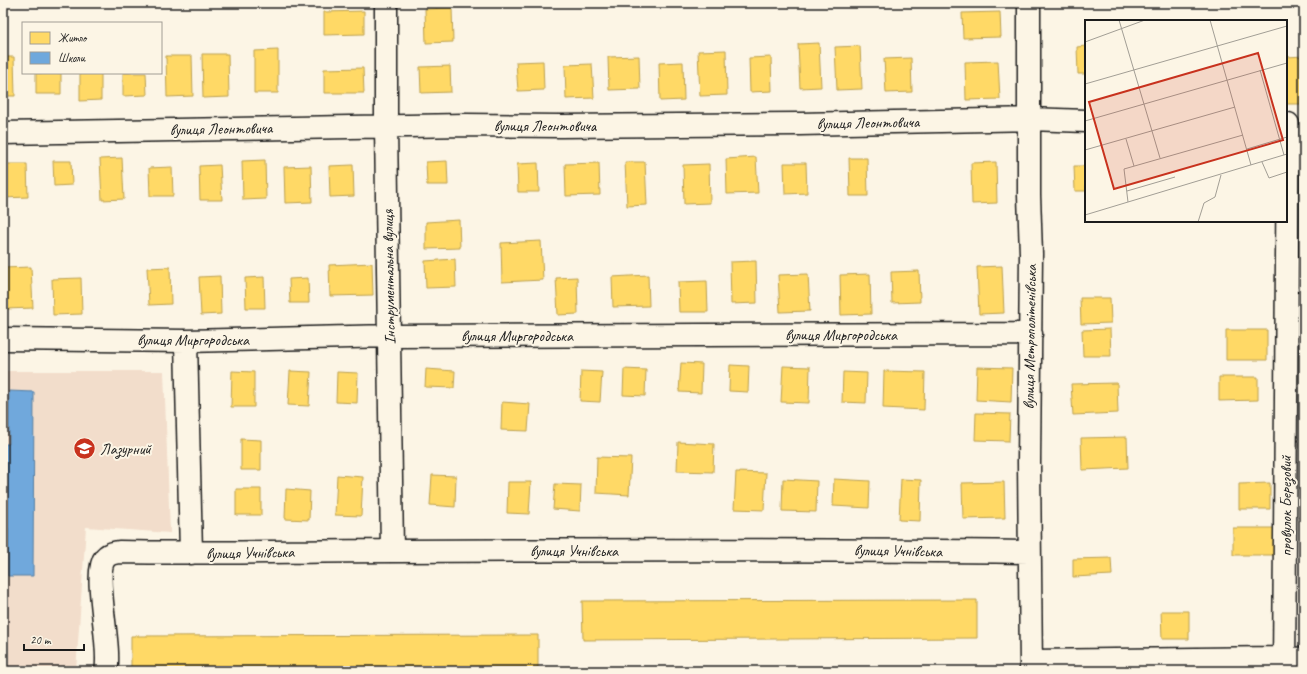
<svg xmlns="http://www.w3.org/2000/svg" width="1307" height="674" font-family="Caveat,sans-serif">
	<rect width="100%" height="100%" fill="#fcf5e5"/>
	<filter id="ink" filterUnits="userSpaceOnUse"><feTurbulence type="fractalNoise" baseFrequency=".025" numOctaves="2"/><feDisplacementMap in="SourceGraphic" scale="8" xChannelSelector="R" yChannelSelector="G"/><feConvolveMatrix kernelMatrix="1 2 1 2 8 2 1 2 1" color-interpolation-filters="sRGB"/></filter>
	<g filter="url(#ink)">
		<path fill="#f2ddcb" d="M3 371H164L170 533 86 527 76 671H3Z"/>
		<path fill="#ffd966" stroke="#bba050" d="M452 8 453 42 426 43 425 9Z
			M364 11V34L324 35V12Z
			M1000 12 1001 37 963 38 962 13Z
			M819 43 821 87 800 88 798 44Z
			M860 46 862 89 837 90 835 47Z
			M1086 46V74H1078L1077 47Z
			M278 50V93H254V51Z
			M726 50 727 95 700 96 698 51Z
			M202 54H228L229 97 203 98Z
			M166 56H192L193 96 167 97Z
			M639 56 640 89 609 90 608 57Z
			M1304 56V104H1286V57Z
			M3 57H14L15 96H3Z
			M771 57 772 91 750 92 749 58Z
			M911 58 912 92 886 93 884 59Z
			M543 61 544 90 518 91 516 62Z
			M998 61 1000 99 966 100 965 62Z
			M683 62 684 100 660 101 659 63Z
			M592 64 594 98 566 99 565 65Z
			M450 66 451 92 421 93 420 67Z
			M363 68 364 93H324V69Z
			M36 73H61V94H36Z
			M80 73H101V100L80 101Z
			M123 73H146L147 95 123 96Z
			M756 157 758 193 727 194 726 159Z
			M122 158 124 199 102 200 100 159Z
			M849 158H867L868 196H850Z
			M265 160 266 199 243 200 242 161Z
			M53 161H71L72 185 54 186Z
			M447 161 448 185H427L426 162Z
			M625 162H645L647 205 627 206Z
			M996 162 997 203 972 204 971 163Z
			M538 163 539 192H518L517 164Z
			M599 163 600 195 566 196 565 164Z
			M784 163H806L807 193 785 194Z
			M3 164H27L28 197 3 198Z
			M709 164 710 203 684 204 683 165Z
			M220 165 222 200H200L199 166Z
			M353 165 354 196 330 197 329 166Z
			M311 166 312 202 285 203 284 167Z
			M1074 166H1086V191H1075Z
			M172 167 173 196H150L149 168Z
			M459 220 460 248 426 249V222Z
			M541 241 543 280 502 282 501 243Z
			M455 259 456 287 426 288 425 261Z
			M756 261 757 303 731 304 730 262Z
			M372 263 373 295 330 296 329 265Z
			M1002 266 1004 313 979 314 977 267Z
			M31 267 33 308 5 309 3 268Z
			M170 267 171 304 149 305 147 268Z
			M919 271 920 302 892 303 891 272Z
			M808 274 810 311 780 312 778 275Z
			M870 274 871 314 841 315 840 275Z
			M648 275 649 306 613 307 612 277Z
			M220 276 221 314 201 315 199 277Z
			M264 277 265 308H246L245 278Z
			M577 277 578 314 558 315 556 278Z
			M81 278 82 314 53 315 52 279Z
			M308 278 309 303H290L289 279Z
			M707 281 708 312H679L678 282Z
			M1080 298H1110L1111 323 1081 324Z
			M1110 329 1111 356H1083L1082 330Z
			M1226 330H1267V360H1226Z
			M681 363 702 364 701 393 679 392Z
			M730 365 749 366 748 392 729 391Z
			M783 366 810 367 809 403 781 402Z
			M977 367 1012 368 1011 402 976 400Z
			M426 369 455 371 454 388 425 387Z
			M624 369 646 370 645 396 623 395Z
			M232 371 254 372V407H231Z
			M290 371 311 372 309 406 288 405Z
			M581 371 602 372 600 402 580 401Z
			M884 371 925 372 924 410 883 408Z
			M337 372 358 373 357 403 336 402Z
			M843 372 867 373 866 403 842 402Z
			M1219 377H1258V400L1219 401Z
			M1117 383 1118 413 1073 415 1071 384Z
			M502 402 530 404 528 431 501 430Z
			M976 413 1010 414 1009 441 975 440Z
			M1127 437 1128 468 1082 470 1081 438Z
			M241 439 261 440V470H241Z
			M678 442 714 444 713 472 677 471Z
			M597 457 631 458 629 495 596 493Z
			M736 472 766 473 764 510 734 509Z
			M337 475 363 477 361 516 335 515Z
			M432 475 456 476 455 507 430 505Z
			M783 479 817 481 816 512 782 511Z
			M834 479 870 481 869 508 833 506Z
			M901 479 921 480 920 521 899 520Z
			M508 482H531L529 514 507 513Z
			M1004 482 1005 518 963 519 962 483Z
			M1270 483V509H1239V484Z
			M555 484 581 485 580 511 553 509Z
			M236 489H261V515H236Z
			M286 489 310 491 309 520 285 519Z
			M1233 528H1275V555H1233Z
			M1111 558 1112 575 1073 577V559Z
			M977 600V638L583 640 582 601Z
			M1161 611H1189V639H1162Z
			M538 635V671H131V636Z"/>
		<path fill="#6fa8dc" stroke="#567ea2" d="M9 391 34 392 33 576H8V528H3V444H9Z"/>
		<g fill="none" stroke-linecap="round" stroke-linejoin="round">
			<defs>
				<path id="minor" d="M386 3V126L392 551
					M1029 3V195L1031 254 1029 462 1031 671
					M3 133 465 125 560 126 800 124 1029 119 1086 121
					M3 339 186 341 390 336 1031 334
					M186 341 191 553
					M1032 661 1285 658 1304 659
					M106 671C112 646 92 574 105 558 109 553 114 553 119 552 211 554 302 551 394 551 605 550 817 549 1029 552
					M1284 671 1288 124"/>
			</defs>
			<use href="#minor" stroke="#1c1c1c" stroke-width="25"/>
			<use href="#minor" stroke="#fcf5e5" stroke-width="22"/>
		</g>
	</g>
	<defs>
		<symbol id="school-disc" viewBox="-11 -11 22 22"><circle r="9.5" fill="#c8321e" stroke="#fcf5e5"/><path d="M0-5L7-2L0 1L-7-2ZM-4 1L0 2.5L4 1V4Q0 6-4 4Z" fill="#fff"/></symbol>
	</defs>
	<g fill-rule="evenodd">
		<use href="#school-disc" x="72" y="436" width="25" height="25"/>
	</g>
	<g text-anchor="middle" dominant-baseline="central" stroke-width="4" stroke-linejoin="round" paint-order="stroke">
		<g font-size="16" fill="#1c1c1c" stroke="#fcf5e5">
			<text transform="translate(868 123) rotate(-1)">вулиця Леонтовича</text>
			<text x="545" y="126">вулиця Леонтовича</text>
			<text transform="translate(221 129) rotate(-1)">вулиця Леонтовича</text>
			<text transform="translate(389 277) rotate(-91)">Інструментальна вулиця</text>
			<text x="841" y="335">вулиця Миргородська</text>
			<text x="517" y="336">вулиця Миргородська</text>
			<text transform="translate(1030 337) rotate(-89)">вулиця Метрополітенівська</text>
			<text x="193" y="340">вулиця Миргородська</text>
			<text transform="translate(1286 506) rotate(-90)">провулок Березовий</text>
			<text x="574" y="551">вулиця Учнівська</text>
			<text transform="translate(898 551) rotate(1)">вулиця Учнівська</text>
			<text transform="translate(250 553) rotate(-1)">вулиця Учнівська</text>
		</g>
		<g font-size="16" fill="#1c1c1c" stroke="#fcf5e5" text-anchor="start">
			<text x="100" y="449">Лазурний</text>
		</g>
	</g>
	<g transform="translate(1085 20)">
		<rect width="202" height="202" fill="#fcf5e5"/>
		<path fill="none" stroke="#a29e95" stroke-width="1" d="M34 0 75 138M125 0 166 145M0 22 60 0M175 50 199 135M0 64 202 6M0 101 202 43M41 119 49 146M162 129 202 117M0 130 150 87M177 142 184 158 202 152M42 171 90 157M43 182 39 149 158 115M0 195 202 134M113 202 119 183 130 177 136 155"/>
		<path fill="#c8321e" fill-opacity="0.15" stroke="#c8321e" stroke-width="2" d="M173 33 198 120 29 169 4 82Z"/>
		<rect width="202" height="202" fill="none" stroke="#1c1c1c" stroke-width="2"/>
	</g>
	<rect width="1307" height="674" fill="none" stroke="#fcf5e5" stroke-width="16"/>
	<rect x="8" y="8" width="1291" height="658" fill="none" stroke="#1c1c1c" stroke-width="1.5" filter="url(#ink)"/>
	<rect x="22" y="22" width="140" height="52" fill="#fcf5e5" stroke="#a29e95"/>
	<rect x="30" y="32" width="20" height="12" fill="#ffd966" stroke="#a29e95"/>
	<text x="58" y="42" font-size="12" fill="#1c1c1c">Житло</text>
	<rect x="30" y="52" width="20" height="12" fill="#6fa8dc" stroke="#a29e95"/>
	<text x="58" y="62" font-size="12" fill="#1c1c1c">Школи</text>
	<path d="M24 644v6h60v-6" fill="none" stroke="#1c1c1c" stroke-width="2"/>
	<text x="30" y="644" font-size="12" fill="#1c1c1c" stroke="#fcf5e5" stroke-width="3" paint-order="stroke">20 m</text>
</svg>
